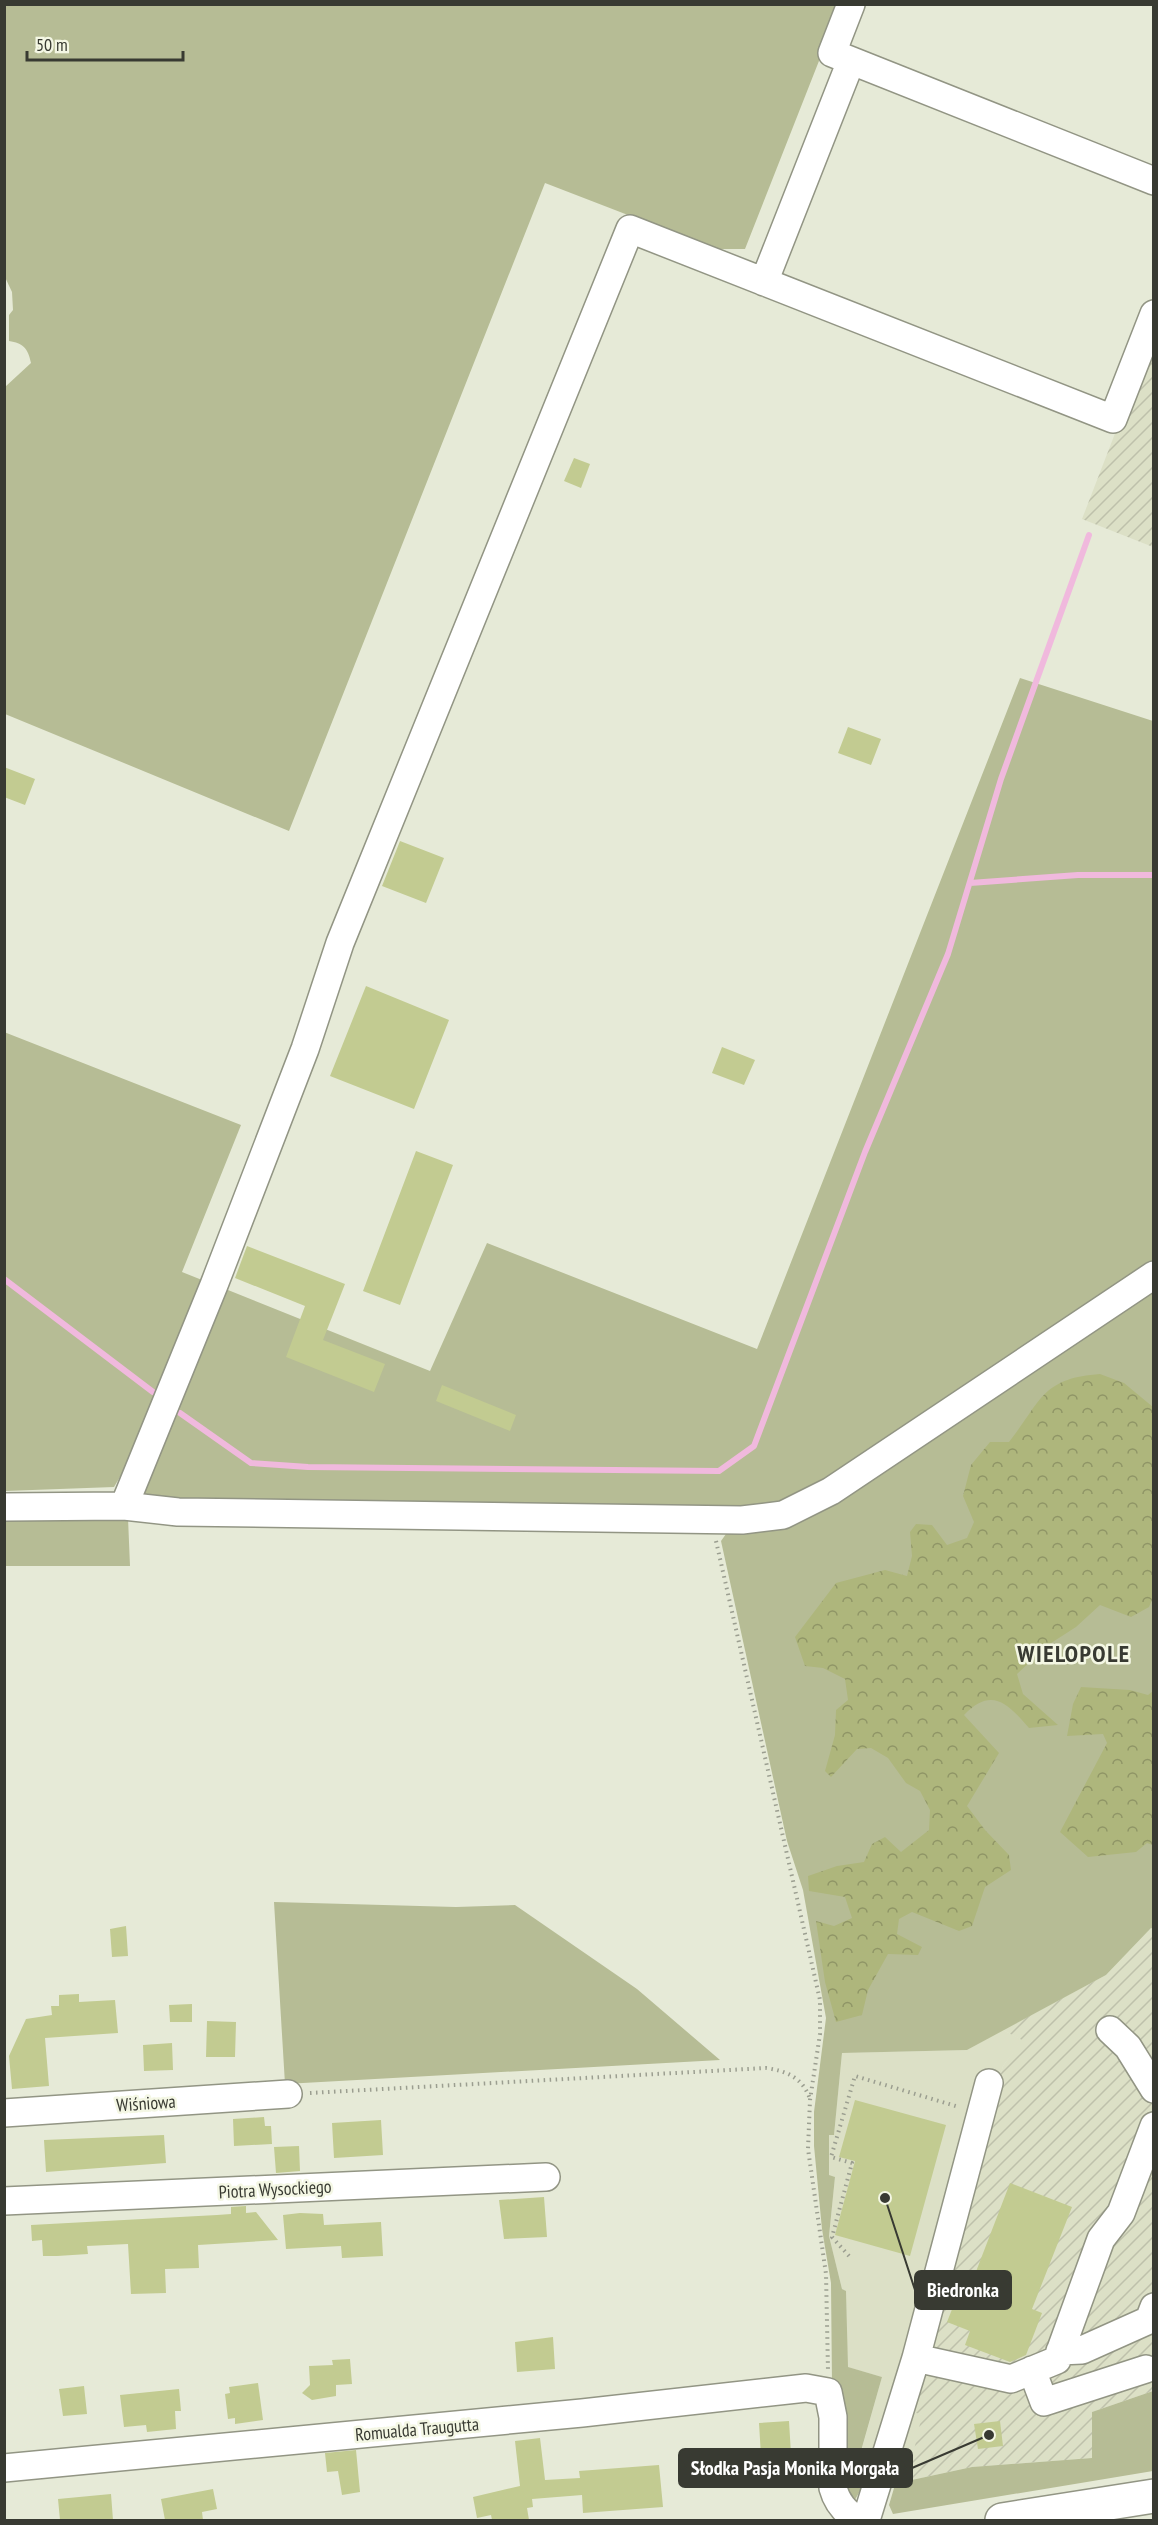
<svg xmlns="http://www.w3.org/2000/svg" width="1158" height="2525" font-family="'PT Sans Narrow',sans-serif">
	<defs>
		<pattern id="industrial-furrows" width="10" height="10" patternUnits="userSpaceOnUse" patternTransform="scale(1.5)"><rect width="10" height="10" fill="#dce0c6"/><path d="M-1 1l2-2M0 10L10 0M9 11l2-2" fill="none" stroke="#bec1ab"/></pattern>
		<pattern id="forest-crowns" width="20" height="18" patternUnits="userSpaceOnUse" patternTransform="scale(1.5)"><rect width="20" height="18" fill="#aeb67c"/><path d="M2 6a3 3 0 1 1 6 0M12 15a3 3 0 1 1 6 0" fill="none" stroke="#8f9566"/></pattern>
	</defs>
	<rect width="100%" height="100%" fill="#e6ead7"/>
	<path fill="#dce0c6" d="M1003 2030 1023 2040 1003 2066 908 2410 923 2415 907 2481 857 2466 882 2377 847 2367 846 2292 842 2289 829 2236 835 2177 829 2176V2135H834L842 2053 967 2050Z"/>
	<path fill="url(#industrial-furrows)" d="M1153 335V547L1082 519Z
		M1151 1928 1153 1929V2391L1092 2412V2458L972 2467 907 2481 922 2415 908 2410 1003 2066 1022 2040 1003 2030 1106 1975Z"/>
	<path fill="#b6bc95" d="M4 5H841L745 249H716L545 183 289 831 5 714V387L31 363C28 348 23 343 9 341V315L13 310 12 292 4 275Z
		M1020 678 1153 721 1154 1266 814 1492 775 1510 132 1502 223 1288 430 1371 487 1243 757 1349Z
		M4 1032 241 1125 182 1272 202 1280 136 1450 114 1487 5 1491Z
		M1153 1284V1929L1151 1928 1106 1975 967 2050 842 2053 834 2135H829V2175L835 2177 829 2236 842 2289 846 2291 848 2367 882 2377 857 2465 872 2470 852 2505 842 2491 832 2385 831 2283 822 2229 814 2146V2112L826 2018 803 1890 787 1841 721 1541 731 1527 749 1524Z
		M4 1512 128 1518 130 1566H5Z
		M274 1902 456 1907 515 1905 637 1989 720 2060 285 2084Z
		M1153 2391V2471L893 2514 889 2505 897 2478 907 2481 972 2467 1092 2458V2412Z"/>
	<path fill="url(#forest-crowns)" d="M1100 1374 1124 1383 1153 1407 1154 1595 1149 1607 1131 1617 1100 1605 1076 1627 1048 1645 1017 1674 1023 1694 1058 1725 1029 1728C1008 1704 992 1686 964 1715L999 1753 967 1806 985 1830 1009 1855 1011 1870 985 1887 972 1926 959 1931 912 1912 899 1919 897 1934 922 1947 918 1955 888 1954 868 1990 862 2015 836 2022 825 1982 816 1921 834 1926 852 1918 845 1897 809 1891 808 1876 837 1866 864 1862 872 1844 885 1837 901 1852 929 1830 930 1810 920 1791 906 1783 888 1758 871 1748 857 1749 831 1777 825 1771 835 1735 836 1710 848 1700 845 1679 823 1668 805 1666 795 1637 836 1583 885 1570 907 1576 912 1556 910 1532 916 1524 932 1525 947 1545 967 1538 974 1522 963 1496 971 1465 990 1442H1009C1041 1402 1041 1378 1100 1374Z
		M1081 1687 1130 1690 1148 1695 1153 1691V1845L1147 1843 1136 1852 1088 1857 1060 1832 1107 1743 1103 1734 1067 1736 1073 1704Z"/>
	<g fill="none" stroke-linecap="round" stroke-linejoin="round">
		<path stroke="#f0b9dd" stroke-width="6" d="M970 883 1078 875H1154
			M4 1279 153 1392
			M180 1413 251 1463 308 1467 719 1471 754 1446 865 1152 948 954 1001 779 1089 535"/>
	</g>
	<path fill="#c2cb91" d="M574 458 590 464 581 488 564 481Z
		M848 727 881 739 871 765 838 753Z
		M4 767 35 779 25 805 4 797Z
		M400 841 444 858 426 903 382 886Z
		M366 986 449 1020 414 1109 330 1076Z
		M722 1047 755 1060 744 1085 712 1073Z
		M416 1151 453 1165 400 1305 363 1291Z
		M247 1246 345 1284 323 1340 385 1364 374 1392 286 1357 305 1306 235 1278Z
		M442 1385 516 1415 510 1431 436 1401Z
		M126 1926 128 1956 112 1957 110 1929Z
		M79 1994V2002L115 2000 118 2033 45 2038 49 2086 12 2089 9 2056 26 2019 52 2015 51 2006H59V1995Z
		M192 2004V2022H170L169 2005Z
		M207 2021 236 2022 235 2057H206Z
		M172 2043 173 2070 144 2071 143 2045Z
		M855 2100 946 2125 910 2256 835 2235 855 2161 839 2157Z
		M264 2117 265 2126H271L272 2144 234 2146 233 2119Z
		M381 2120 383 2155 334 2158 332 2123Z
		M164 2135 166 2163 46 2172 44 2140Z
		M299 2146 300 2171 276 2173 274 2147Z
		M1010 2183 1072 2207 1032 2309 1042 2313 1026 2355 1010 2362 965 2345 970 2331 947 2322 964 2279 972 2282Z
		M544 2197 547 2237 504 2239 499 2200Z
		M246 2206V2213L256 2212 278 2240 198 2245 199 2268 165 2269 166 2293 131 2294 128 2244 87 2246 88 2254 57 2256H43L42 2240 32 2241 31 2225 217 2215 231 2214V2207Z
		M300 2213 323 2214 324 2225 381 2222 383 2256 342 2258 341 2246 286 2249 283 2215Z
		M553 2337 555 2369 517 2372 515 2342Z
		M350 2359 352 2384 336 2385V2396L312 2400 302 2393 310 2385 309 2366 333 2365 332 2360Z
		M258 2383 263 2420 235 2424V2418L228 2419 225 2394 230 2393 229 2387Z
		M84 2386 87 2414 63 2416 59 2389Z
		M179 2389 181 2411H175L176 2429 147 2432 146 2425 124 2427 120 2395Z
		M789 2421 791 2454 761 2456 759 2423Z
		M1000 2421 1003 2446 978 2449 974 2424Z
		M540 2438 545 2480 580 2478 579 2471 659 2465 663 2507 583 2513 582 2495 532 2499 533 2507 527 2508 529 2520H492L491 2515 477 2518 473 2497 520 2486 515 2441Z
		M356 2450 360 2492 342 2495 338 2471 327 2472 325 2453Z
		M213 2489 217 2509 202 2512 203 2520H165L161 2499Z
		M111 2494 113 2520H60L58 2499Z"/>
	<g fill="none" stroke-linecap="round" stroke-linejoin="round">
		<defs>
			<path id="minor" d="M851 4 832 53 1154 181
				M764 282 851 61
				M124 1506 178 1512 742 1520 783 1515 831 1491 1154 1275
				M4 1507 124 1506 214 1285 305 1049 340 943 630 229 1113 419 1154 314
				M1110 2030 1128 2047 1154 2089
				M4 2113 288 2094
				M4 2201 546 2177
				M1060 2351 1082 2350 1149 2320 1154 2307
				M916 2358 1011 2379 1057 2360 1101 2239 1121 2213 1154 2126
				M1032 2370 1044 2402 1146 2369
				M4 2468 582 2413 806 2388 828 2392 833 2417V2488C837 2503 845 2512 858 2520
				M866 2520 916 2358 989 2083"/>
			<path id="major" d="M1002 2520 1154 2496"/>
		</defs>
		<use href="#minor" stroke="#929584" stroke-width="30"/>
		<use href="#major" stroke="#929584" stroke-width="36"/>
		<path stroke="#9b9e90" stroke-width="4" stroke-dasharray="1.5 4.5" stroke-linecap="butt" d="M716 1541 820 2000V2034L810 2100 808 2149 826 2274 828 2371
			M310 2093 766 2068C787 2071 803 2078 810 2099
			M849 2256 832 2237 852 2163 831 2157 855 2076 959 2107"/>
		<use href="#minor" stroke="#fff" stroke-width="27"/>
		<use href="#major" stroke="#fff" stroke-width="33"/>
	</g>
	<g text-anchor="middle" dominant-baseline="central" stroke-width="5" stroke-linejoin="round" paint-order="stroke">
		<g font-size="18" fill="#383a32" stroke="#f4f7e4">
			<text transform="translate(146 2103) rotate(-4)">Wiśniowa</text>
			<text transform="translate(275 2189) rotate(-3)">Piotra Wysockiego</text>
			<text transform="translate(417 2429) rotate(-5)">Romualda Traugutta</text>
		</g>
		<g font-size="24" font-weight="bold" letter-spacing="1.5" fill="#383a32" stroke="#f4f7e4">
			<text x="1074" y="1653">WIELOPOLE</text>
		</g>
	</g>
	<path fill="none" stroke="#383a32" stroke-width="2" d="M885 2198L915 2290M989 2435L912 2468"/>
	<g fill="#383a32" stroke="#f4f7e4" stroke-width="2">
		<circle cx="885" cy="2198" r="6"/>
		<circle cx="989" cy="2435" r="6"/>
	</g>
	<g fill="#383a32" stroke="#383a32" stroke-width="2">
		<rect x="915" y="2271" width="96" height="38" rx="6"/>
		<rect x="679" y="2449" width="233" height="38" rx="6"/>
	</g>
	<g font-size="20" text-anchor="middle" font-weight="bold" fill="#fff">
		<text x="963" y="2297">Biedronka</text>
		<text x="795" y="2475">Słodka Pasja Monika Morgała</text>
	</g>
	<rect width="1158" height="2525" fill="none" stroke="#383a32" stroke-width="12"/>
	<path d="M27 51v9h156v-9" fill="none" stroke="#383a32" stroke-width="3"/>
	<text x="36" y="51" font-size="18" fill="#383a32" stroke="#f4f7e4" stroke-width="4.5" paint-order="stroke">50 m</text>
</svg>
